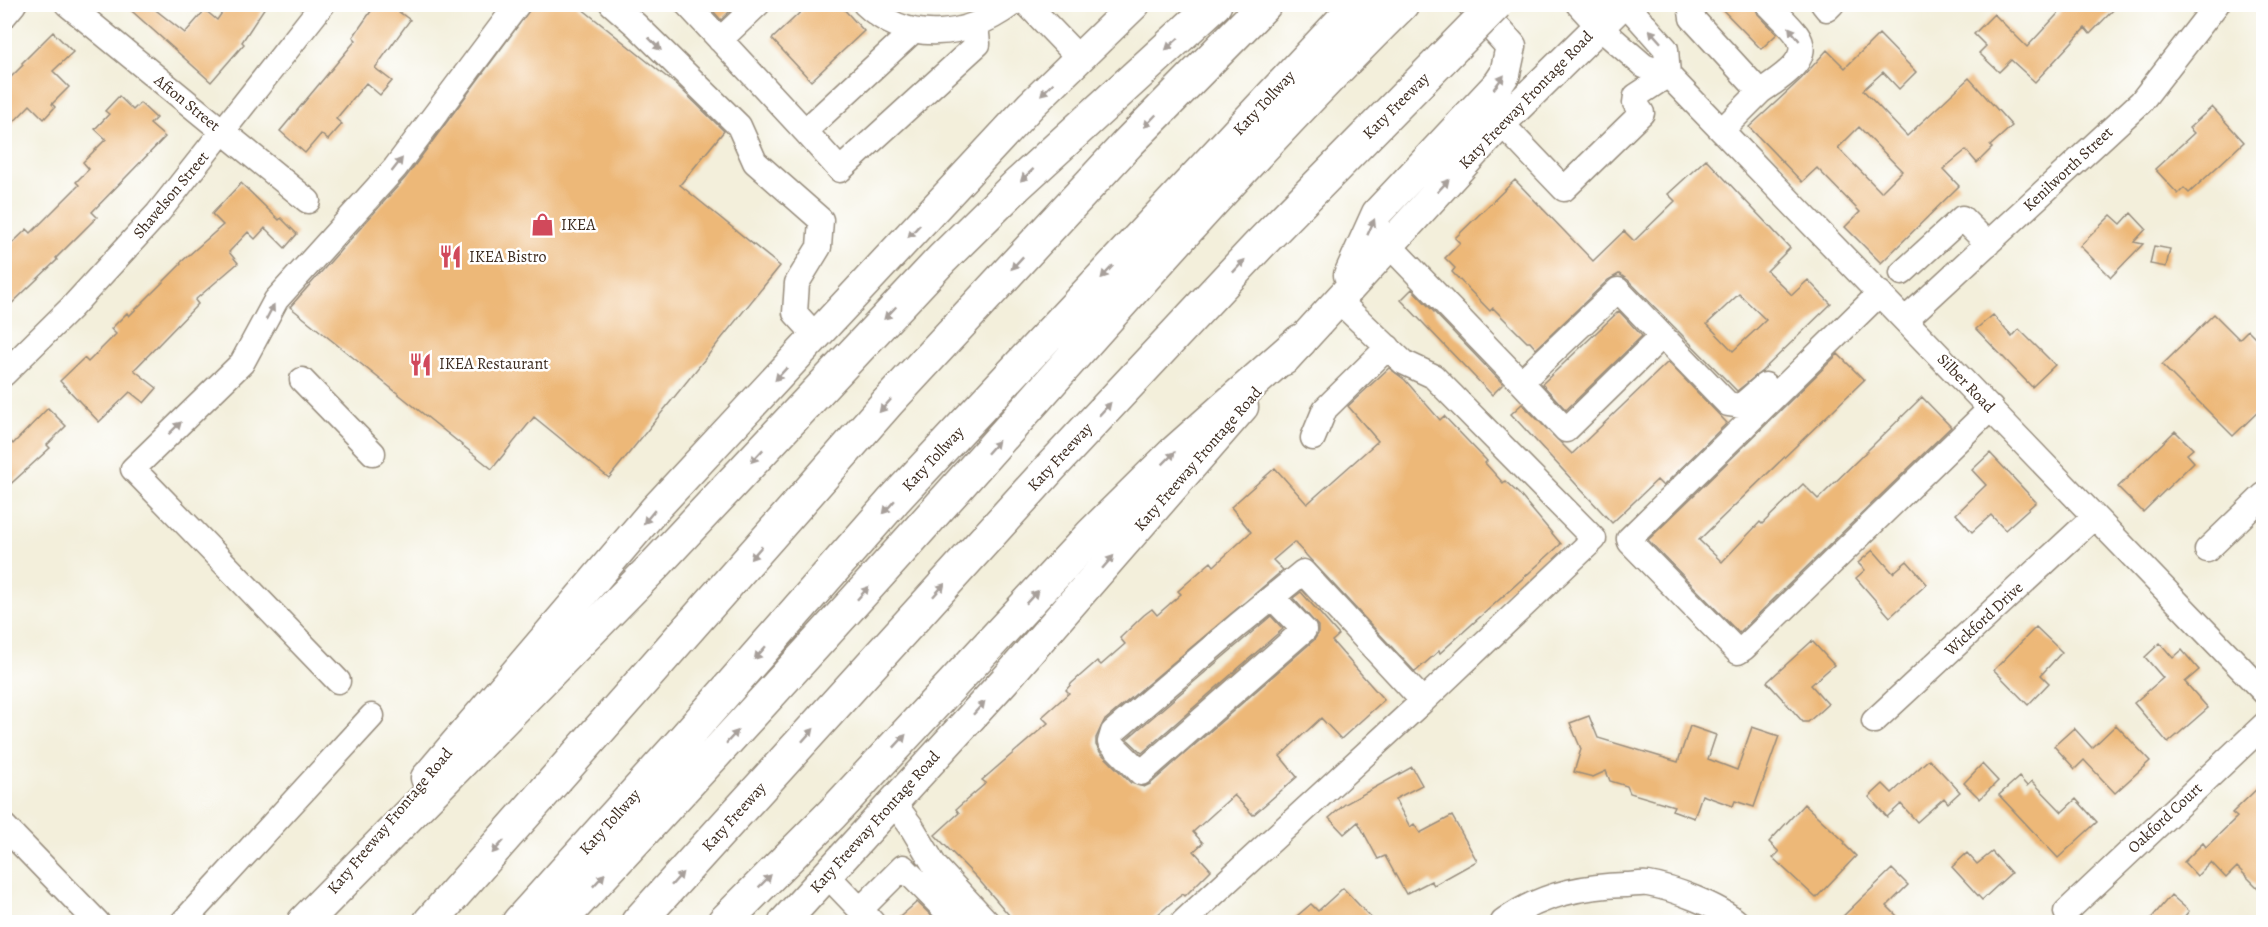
<svg xmlns="http://www.w3.org/2000/svg" width="2268" height="927" font-family="Alegreya,serif">
	<rect width="100%" height="100%" fill="#fff"/>
	<filter id="ink" filterUnits="userSpaceOnUse"><feTurbulence type="fractalNoise" baseFrequency=".0167" numOctaves="2"/><feDisplacementMap in="SourceGraphic" scale="12" xChannelSelector="R" yChannelSelector="G"/><feConvolveMatrix kernelMatrix="1 2 1 2 8 2 1 2 1" color-interpolation-filters="sRGB"/></filter>
	<filter id="wash" filterUnits="userSpaceOnUse"><feTurbulence type="fractalNoise" baseFrequency=".008" numOctaves="4" result="noise"/><feDisplacementMap in="SourceGraphic" scale="24" xChannelSelector="R" yChannelSelector="G"/><feGaussianBlur stdDeviation="1.35" result="paint"/><feColorMatrix in="noise" values="0 0 0 0 0 0 0 0 0 0 0 0 0 0 0 0 0 1.4 0 .05"/><feComposite in="paint" operator="in"/></filter>
	<g filter="url(#wash)">
		<rect width="100%" height="100%" fill="#f3efdb"/>
		<g id="blocks">
			<path fill="#edb878" fill-rule="evenodd" d="M124 4H148L185 33 205 10 217 20 228 4H267L242 42 244 44 211 82Z
				M376 4H388L410 20 375 68 392 81 380 95 366 83 336 119 342 124 328 140 321 134 305 153 280 131 356 40 353 37Z
				M534 4H576L679 87 724 131 680 185 780 266 609 478 534 417 492 469 290 307 406 177Z
				M707 4H737L721 20Z
				M809 4H839L864 31 811 81 772 39Z
				M1717 4H1754L1758 14 1777 34 1761 49Z
				M2067 4H2119L2090 34 2085 28 2035 82 2011 60 1999 72 1979 53 1986 46 1974 34 1994 14 2027 47Z
				M53 32 73 52 53 71 69 87 52 104 55 107 44 119 30 105 4 132V84L23 65 22 63Z
				M1879 34 1916 72 1899 89 1883 72 1863 90 1907 136 1969 78 2012 126 1990 146 1992 148 1977 163 1966 150 1943 169 1959 186 1881 263 1845 227 1860 212 1817 168 1802 182 1749 127 1801 79 1827 50 1845 68ZM1859 127 1902 171 1881 192 1838 148Z
				M119 96 133 110 140 103 156 118 150 124 165 137 92 212 97 217 56 258 57 260 4 311V251L27 229 31 233 79 185 76 182 89 169 83 162 106 139 95 129 109 114 105 111Z
				M2212 107 2244 142 2189 193 2184 188 2178 194 2155 169 2194 133 2189 128Z
				M1706 159 1790 248 1767 271 1792 295 1808 280 1831 304 1762 371 1737 391 1628 280 1619 274 1608 280 1536 349 1530 342H1527L1493 308 1490 311 1452 272 1455 268 1445 258 1460 243 1455 238 1515 180 1593 261 1624 231 1634 241 1675 201 1668 194ZM1739 294 1766 320 1733 351 1707 324Z
				M241 183 279 220 281 218 297 234 285 248 265 228 255 239 248 232 229 252 238 263 195 300 198 304 134 370 157 388 144 403 130 392 99 422 60 381 84 358 88 362 116 334 111 329 127 313 129 316 181 264 180 263 223 225 212 214Z
				M2131 213 2146 229 2134 242 2143 244 2111 277 2080 246 2111 215 2121 224Z
				M2154 246 2170 249 2166 267 2150 264Z
				M1412 289 1503 384 1492 395 1401 300Z
				M1619 311 1642 336 1566 410 1542 384Z
				M2214 314 2239 339 2248 330 2264 346V406L2233 436 2162 365Z
				M1993 315 2012 337 2019 329 2055 365 2032 387 1976 329Z
				M1838 354 1864 380 1699 540 1722 562 1760 522 1762 524 1803 484 1818 499 1922 397 1951 427 1739 633 1648 540Z
				M1668 362 1727 423 1663 486 1657 480 1612 523 1511 414 1522 404 1572 454Z
				M1389 368 1405 380 1440 420 1444 416 1487 461 1485 463 1503 483 1505 481 1519 494 1561 544 1440 653 1439 651 1415 672 1294 542 1273 560 1283 570 1104 721 1096 738V745L1100 752 1131 783 1144 787 1150 784 1314 640 1318 634V626L1293 598 1301 592 1339 635 1332 641 1384 700 1341 739 1321 718 1280 756 1297 777 1253 815 1234 795 1193 832 1203 843 1194 851 1211 870 1185 896 1183 894 1170 904 1149 922H1015L978 879 935 835 959 813 956 809 986 783 982 780 989 774 1048 723 1042 717 1069 693 1066 690 1072 683 1097 661 1101 665 1125 644 1120 638 1144 615 1152 609 1157 615 1181 594 1178 591 1204 568 1211 562 1214 566 1251 532 1231 507 1251 489 1275 468 1307 504 1378 441 1348 406Z
				M48 408 66 426 47 445 50 448 4 490V434L13 444Z
				M2175 431 2193 449 2187 454 2194 462 2143 512 2118 487Z
				M1990 453 2036 502 2005 530 1991 515 1972 532 1956 514 1986 485 1972 470Z
				M1873 550 1893 573 1907 561 1927 584 1890 617 1856 578 1865 570 1858 563Z
				M1271 616 1283 629 1142 753 1127 739Z
				M2036 627 2062 652 2041 675 2049 683 2028 705 1994 670Z
				M1812 641 1834 665 1811 685 1828 704 1808 722H1803L1767 682Z
				M2160 643 2173 658 2182 650 2199 670 2185 682 2208 708 2168 743 2134 703 2163 678 2145 657Z
				M1589 716 1598 738 1678 762 1690 726 1716 735 1708 759 1737 770 1752 727 1779 736 1754 807 1735 801 1733 806 1702 795 1694 818 1672 810 1674 806 1630 793 1627 786 1610 781 1606 771 1593 777 1574 772 1581 749 1570 723Z
				M2116 725 2150 761 2115 793 2084 760 2075 769 2054 746 2074 728 2092 748Z
				M1929 759 1960 792 1948 803 1944 798 1917 822 1901 804 1887 817 1869 797 1883 784 1892 793Z
				M1982 764 1998 781 1980 799 1964 783Z
				M1412 767 1422 785 1395 799 1410 827 1414 824 1420 833 1452 816 1477 861 1434 885 1431 881 1406 894 1385 856 1378 859 1358 822 1344 834 1329 818 1345 804Z
				M2019 777 2027 786 2032 781 2062 812 2076 799 2097 822 2058 858 1999 795Z
				M2264 782V894L2237 867 2226 878 2211 862 2197 876 2184 862 2203 843 2206 847 2237 817 2232 813Z
				M1804 804 1845 842 1844 844 1856 856 1816 898 1773 858 1779 852 1769 842Z
				M1992 852 2011 873 1982 900 1952 867 1967 853 1977 864Z
				M1892 869 1908 885 1887 906 1903 922H1837Z
				M1343 888 1375 922H1290L1311 904 1318 911Z
				M2171 895 2189 911 2180 922H2148Z
				M917 902 938 922H894Z"/>
		</g>
	</g>
	<g filter="url(#ink)">
		<use href="#blocks" fill-opacity="0" stroke="#978c7c" stroke-width="1.5"/>
		<g fill="none" stroke-linecap="round" stroke-linejoin="round">
			<defs>
				<path id="minor" d="M67 4 308 201
					M612 4 636 25 739 126 755 162 821 220 819 247 797 283 795 313 816 336
					M687 4 805 131 912 32
					M865 4C908 45 966 38 1012 4
					M1027 4 1079 58
					M1578 4 1598 26 1644 66 1668 75 2264 692
					M1626 4 1666 49 1668 75
					M1690 4 1692 18 1760 92 1722 130
					M1823 4 1827 9 1832 4
					M4 16 14 4
					M720 40 758 4
					M1760 92C1776 80 1815 60 1797 35 1789 24 1777 14 1768 4
					M1501 123 1564 189 1642 113 1635 103 1636 96 1668 75
					M805 131 840 170 978 44 976 25
					M1388 244 1521 382 1618 290 1728 404 1741 406 1765 385
					M1902 273 1962 218 1988 244
					M1880 293 1629 539 1630 542 1738 652 1744 648 1991 408
					M1905 320 2141 102 2217 4
					M4 374 71 308 158 213 323 4
					M302 380 373 453
					M1521 382 1566 430 1662 336
					M1313 438 1325 409 1388 347
					M2207 550 2264 495
					M1272 597 1304 630 1141 773 1110 742 1113 732 1238 625 1303 572 1423 701 1594 539 1433 376 1403 362 1338 300
					M338 681 133 469 242 363 276 300 395 168 518 4
					M1874 721 2094 517
					M893 802 911 826 935 866 987 922
					M4 826 97 922
					M827 875 872 922
					M860 910 903 867 957 922
					M2066 912 2264 725
					M183 922 372 716
					M1183 922 1423 701
					M1503 922C1537 896 1582 886 1625 885 1632 885 1641 883 1648 884 1673 888 1719 906 1737 922"/>
				<path id="major" d="M1349 275 1377 213 1499 83 1505 74 1511 46 1473 4
					M1284 360 1501 123 1622 4
					M426 778 655 509 1031 105 1135 4
					M784 922 1005 680 1243 407"/>
				<path id="highway" d="M304 922 655 565 942 259 1016 186 1215 4
					M430 922 888 402 1128 143 1265 4
					M519 922 678 746 894 500 1358 4
					M559 922C700 771 840 619 977 465 1116 309 1253 151 1402 4
					M638 922 1051 467 1260 244 1443 58
					M724 922 832 814 1092 534 1175 452 1300 341"/>
			</defs>
			<use href="#minor" stroke="#978c7c" stroke-width="27"/>
			<use href="#major" stroke="#978c7c" stroke-width="33"/>
			<use href="#highway" stroke="#978c7c" stroke-width="36"/>
			<use href="#minor" stroke="#fff" stroke-width="24"/>
			<use href="#major" stroke="#fff" stroke-width="30"/>
			<use href="#highway" stroke="#fff" stroke-width="33"/>
			<defs>
				<path id="highway-bridge" d="M1443 58 1496 4"/>
			</defs>
			<use href="#highway-bridge" stroke="#978c7c" stroke-width="36" stroke-linecap="butt"/>
			<use href="#highway-bridge" stroke="#fff" stroke-width="33"/>
		</g>
		<defs><path id="oneway-solid" d="M-6-.8H1V-3.2L6.5 0L1 3.2V.8H-6Z" transform="scale(1.5)"/></defs>
		<g fill="#a79f9a">
			<use href="#oneway-solid" transform="translate(1794 34) rotate(-128)"/>
			<use href="#oneway-solid" transform="translate(1655 36) rotate(-132)"/>
			<use href="#oneway-solid" transform="translate(655 44) rotate(45)"/>
			<use href="#oneway-solid" transform="translate(1172 44) rotate(138)"/>
			<use href="#oneway-solid" transform="translate(1499 82) rotate(-53)"/>
			<use href="#oneway-solid" transform="translate(1047 89) rotate(136)"/>
			<use href="#oneway-solid" transform="translate(1150 121) rotate(134)"/>
			<use href="#oneway-solid" transform="translate(397 165) rotate(-52)"/>
			<use href="#oneway-solid" transform="translate(1027 175) rotate(137)"/>
			<use href="#oneway-solid" transform="translate(1443 186) rotate(-47)"/>
			<use href="#oneway-solid" transform="translate(1371 227) rotate(-66)"/>
			<use href="#oneway-solid" transform="translate(914 231) rotate(133)"/>
			<use href="#oneway-solid" transform="translate(1017 263) rotate(133)"/>
			<use href="#oneway-solid" transform="translate(1239 266) rotate(-47)"/>
			<use href="#oneway-solid" transform="translate(1107 272) rotate(133)"/>
			<use href="#oneway-solid" transform="translate(270 312) rotate(-62)"/>
			<use href="#oneway-solid" transform="translate(890 313) rotate(134)"/>
			<use href="#oneway-solid" transform="translate(781 374) rotate(133)"/>
			<use href="#oneway-solid" transform="translate(885 406) rotate(132)"/>
			<use href="#oneway-solid" transform="translate(1105 409) rotate(-47)"/>
			<use href="#oneway-solid" transform="translate(175 428) rotate(-44)"/>
			<use href="#oneway-solid" transform="translate(993 447) rotate(-48)"/>
			<use href="#oneway-solid" transform="translate(757 456) rotate(133)"/>
			<use href="#oneway-solid" transform="translate(1169 458) rotate(-45)"/>
			<use href="#oneway-solid" transform="translate(889 507) rotate(131)"/>
			<use href="#oneway-solid" transform="translate(649 517) rotate(130)"/>
			<use href="#oneway-solid" transform="translate(756 553) rotate(131)"/>
			<use href="#oneway-solid" transform="translate(1108 562) rotate(-49)"/>
			<use href="#oneway-solid" transform="translate(939 590) rotate(-48)"/>
			<use href="#oneway-solid" transform="translate(863 593) rotate(-48)"/>
			<use href="#oneway-solid" transform="translate(1032 597) rotate(-47)"/>
			<use href="#oneway-solid" transform="translate(760 653) rotate(131)"/>
			<use href="#oneway-solid" transform="translate(979 708) rotate(-48)"/>
			<use href="#oneway-solid" transform="translate(808 735) rotate(-48)"/>
			<use href="#oneway-solid" transform="translate(732 737) rotate(-47)"/>
			<use href="#oneway-solid" transform="translate(900 741) rotate(-47)"/>
			<use href="#oneway-solid" transform="translate(498 847) rotate(132)"/>
			<use href="#oneway-solid" transform="translate(677 879) rotate(-48)"/>
			<use href="#oneway-solid" transform="translate(599 880) rotate(-47)"/>
			<use href="#oneway-solid" transform="translate(765 881) rotate(-45)"/>
		</g>
	</g>
	<defs>
		<symbol id="shop-bare" viewBox="-9 -9 18 18"><path d="M-5-2.5h2.3a2.7 3.5 0 0 1 5.4 0H5L5.5 6h-11ZM-1.5-2.5h3a1.5 2.3 0 0 0-3 0Z" fill="#d1495b" stroke="#fff" stroke-width="2.5" paint-order="stroke"/></symbol>
		<symbol id="restaurant-bare" viewBox="-9 -9 18 18"><path d="M-5-6h1v4h1v-4h1v4h1v-4h1v5L-1.5 .5V6h-2V.5L-5-1ZM5-6V6H3V1.5H1.5Q1.5-4 5-6Z" fill="#d1495b" stroke="#fff" stroke-width="2.5" paint-order="stroke"/></symbol>
	</defs>
	<g fill-rule="evenodd">
		<use href="#shop-bare" x="526" y="208" width="33" height="33"/>
		<use href="#restaurant-bare" x="434" y="240" width="33" height="33"/>
		<use href="#restaurant-bare" x="404" y="348" width="33" height="33"/>
	</g>
	<g text-anchor="middle" dominant-baseline="central" stroke-width="5" stroke-linejoin="round" paint-order="stroke">
		<g font-size="16" fill="#3b2a1e" stroke="#fff">
			<text transform="translate(1526 100) rotate(-46)">Katy Freeway Frontage Road</text>
			<text transform="translate(187 103) rotate(39)">Afton Street</text>
			<text transform="translate(1264 103) rotate(-47)">Katy Tollway</text>
			<text transform="translate(1396 106) rotate(-45)">Katy Freeway</text>
			<text transform="translate(2068 169) rotate(-43)">Kenilworth Street</text>
			<text transform="translate(171 195) rotate(-50)">Shavelson Street</text>
			<text transform="translate(1966 383) rotate(46)">Silber Road</text>
			<text transform="translate(1060 457) rotate(-47)">Katy Freeway</text>
			<text transform="translate(933 459) rotate(-47)">Katy Tollway</text>
			<text transform="translate(1198 459) rotate(-49)">Katy Freeway Frontage Road</text>
			<text transform="translate(1984 619) rotate(-43)">Wickford Drive</text>
			<text transform="translate(734 817) rotate(-48)">Katy Freeway</text>
			<text transform="translate(2165 818) rotate(-43)">Oakford Court</text>
			<text transform="translate(390 821) rotate(-50)">Katy Freeway Frontage Road</text>
			<text transform="translate(610 822) rotate(-48)">Katy Tollway</text>
			<text transform="translate(875 822) rotate(-48)">Katy Freeway Frontage Road</text>
		</g>
		<g font-size="16" fill="#3b2a1e" stroke="#fff" text-anchor="start">
			<text x="561" y="225">IKEA</text>
			<text x="469" y="257">IKEA Bistro</text>
			<text x="439" y="364">IKEA Restaurant</text>
		</g>
	</g>
	<rect width="2268" height="927" fill="none" stroke="#fff" stroke-width="24"/>
</svg>
